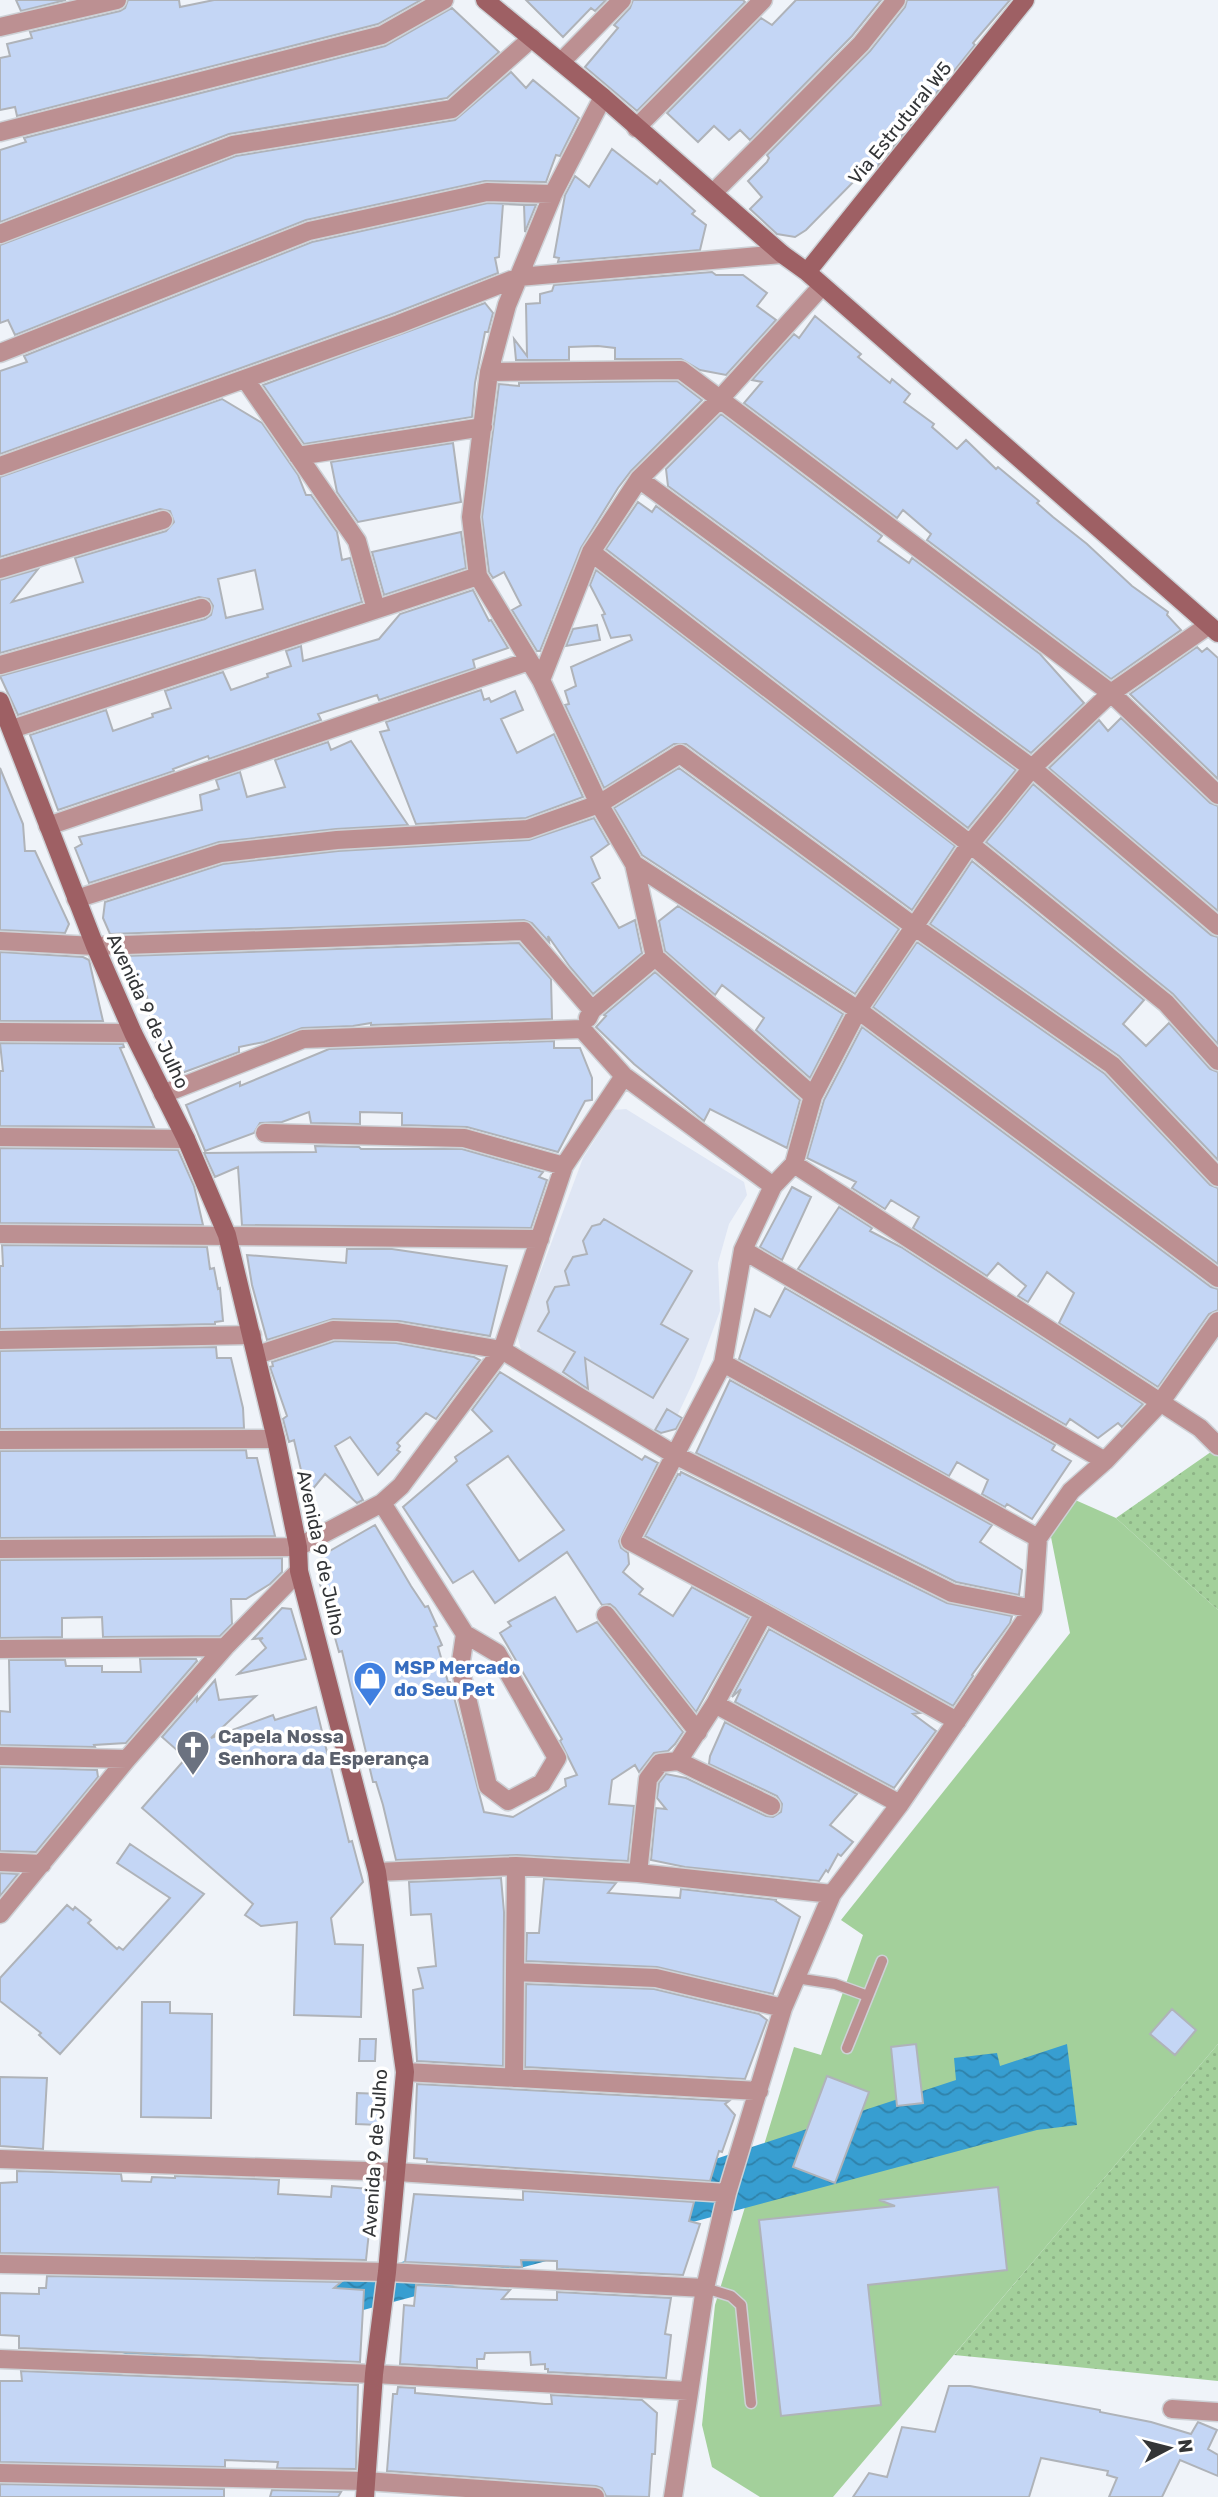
<svg xmlns="http://www.w3.org/2000/svg" width="1218" height="2497" font-family="Rubik,sans-serif">
	<defs>
		<pattern id="green-dots" width="8" height="8" patternUnits="userSpaceOnUse" patternTransform="scale(1.75)"><rect width="8" height="8" fill="#a3d09b"/><path d="M2 2h.1M6 6h.1" fill="none" stroke="#8db386" stroke-width="1.8" stroke-linecap="round"/></pattern>
		<pattern id="water-waves" width="16" height="10" patternUnits="userSpaceOnUse" patternTransform="scale(1.75)"><rect width="16" height="10" fill="#379ed1"/><path d="M0 5q4-4 8 0t8 0" fill="none" stroke="#2f82aa"/></pattern>
	</defs>
	<rect width="100%" height="100%" fill="#eff3f9"/>
	<path fill="#dfe6f4" d="M626 1109 744 1182 747 1195 729 1224 718 1263 720 1311 695 1378 671 1429 657 1433 522 1353 517 1335 583 1158 614 1110Z"/>
	<path fill="url(#green-dots)" d="M1218 1447V1610L1116 1518Z
		M1218 2044V2381L954 2355 964 2343Z"/>
	<path fill="#a3d09b" d="M1073 1499 1116 1518 1218 1610V2044L833 2497H760L712 2467 702 2425 715 2305 794 2047 821 2055 863 1935 841 1920 1070 1633 1050 1532Z"/>
	<path fill="url(#water-waves)" d="M1067 2044 1077 2125 1037 2130 0 2407V2394L956 2080 954 2058 997 2053 1000 2066Z"/>
	<path fill="#c4d6f5" stroke="#afb3b9" stroke-width="2" fill-rule="evenodd" d="M16 0H66L21 11Z
		M128 0H179L180 7 214 0H421L378 24 17 116 15 107 0 110V58L10 56 7 44 32 38 30 32 120 11 125 8Z
		M526 0H606L595 11 591 8 563 37Z
		M633 0H743L745 2 637 111 585 67 618 28 614 25 630 8Z
		M796 0H881L852 36 750 140 740 130 729 140 714 126 698 142 667 113 761 18 772 25Z
		M907 0H1010L973 43 975 45 877 167 867 175 864 171 806 230 795 237 777 234 750 209 762 197 748 181 767 162 769 158 767 155 870 51 905 7Z
		M452 8 499 52 447 98 229 134 0 222V150L26 142 24 138 385 46Z
		M511 72 526 88 533 80 579 118 560 156 556 155 546 182 485 181 306 220 15 335 8 320 0 323V245L236 156 455 120Z
		M612 149 657 184 660 180 695 211 692 214 706 225 700 250 558 262 559 258 554 257 565 195 575 176 589 187Z
		M488 203 536 205 525 232 524 205 503 204 499 257 495 258 498 273 395 313 0 454V371L27 362 24 356 312 242Z
		M712 272 716 275H743L767 293 757 306 776 320 726 375 700 370 681 359H615V348L598 346 569 347V360H516L514 339 527 356 526 304 540 303V294L552 291 554 285Z
		M485 303 493 313 488 332H485L475 383 472 417 304 444 263 385Z
		M815 316 861 354 858 357 890 383 892 379 910 394 904 402 934 424 932 427 957 449 966 440 996 469 998 467 1039 501 1037 503 1053 517 1087 544 1132 586 1168 612 1167 615 1181 630 1111 679 927 540 931 534 903 510 897 518 744 403 762 382 752 380 794 334 799 338Z
		M677 381 702 400 631 471 618 488 581 548 540 651H537L512 610 521 605 504 572 493 578 489 572 482 517 499 384 519 386V383Z
		M222 399 262 423 298 475 306 495H311L337 532 342 560 350 558 362 602 18 715 0 676 205 619 211 615 213 606 209 599 199 597 0 653V580L38 569 12 602 83 582 75 558 166 531 174 522 170 511 160 509 0 557V477ZM255 570 263 609 226 618 218 579Z
		M721 414 882 536 878 541 909 563 912 558 1040 654 1084 703 1031 753 668 486 666 469Z
		M453 443 461 502 358 522 337 492 331 462Z
		M638 502 652 512 656 506 1016 770 968 828 606 549Z
		M461 532 466 568 384 595 372 552Z
		M596 570 955 846 912 910 686 744H674L604 788 565 705 569 704 565 691 576 686 571 667 632 640 630 635 611 638 602 615 605 614 590 585Z
		M473 590 489 621 491 620 508 648 473 660 475 668 379 700 377 695 318 714 321 720 209 759 208 756 173 769 174 771 58 810 30 735 106 710 113 731 153 717 152 714 171 708 165 691 223 672 231 690 268 677 267 674 291 666 286 651 301 646 303 661 379 639 400 614Z
		M597 625 600 640 566 646 573 629Z
		M1197 647 1202 652 1207 648 1218 658V779L1130 694Z
		M481 690 484 700 489 698 491 702 515 691 523 710 501 719 517 753 554 734 583 797 526 818 416 824 380 732 389 730 386 722Z
		M1121 718 1210 803 1218 806V911L1049 768 1099 720 1108 731Z
		M351 741 408 825 336 829 219 842 89 883 75 848 82 844 79 837 202 810 200 795 219 789 216 780 240 772 247 797 285 787 275 760 328 742 331 750Z
		M0 768 23 824 25 851H35L69 924 65 933 0 930Z
		M679 768 899 929 855 994 642 855 614 808Z
		M1033 784 1211 935 1218 937V1044L1173 994 986 842Z
		M594 818 609 844 591 857 600 878 592 883 619 928 635 920 642 953 593 994 570 967 548 936 549 942 532 923 524 920 110 934 103 918 105 902 223 864 338 851 529 840Z
		M972 861 1144 1000 1123 1024 1146 1046 1169 1023 1210 1069 1218 1072V1160L1119 1056 930 924Z
		M678 906 843 1014 810 1078 756 1030 764 1018 722 985 715 995 665 951 659 921Z
		M917 942 1105 1074 1210 1185 1218 1188V1264L873 1007Z
		M519 943 551 979 552 1019 371 1025V1023L353 1026 302 1028 264 1042 239 1047V1052L171 1077 153 1034 147 996H137L124 956Z
		M0 952 83 957 89 960 103 1021H0Z
		M655 972 800 1100 787 1148 710 1109 704 1121 634 1064 596 1027 606 1016 604 1015Z
		M862 1027 1211 1287 1218 1289V1310L1209 1314 1158 1387 1059 1323 1074 1293 1047 1272 1028 1302 1018 1296 1026 1286 998 1263 987 1276 913 1228 919 1217 891 1200 885 1209 852 1188 856 1182 807 1158 824 1100Z
		M554 1041V1048H580L592 1078V1100L585 1101 558 1152 467 1127 402 1125V1113L360 1112V1124L311 1123 309 1112 282 1122 260 1123 254 1133 205 1151 186 1105 240 1082V1086L329 1049Z
		M0 1043 123 1044 124 1047 120 1048 154 1127 0 1126V1071H3Z
		M315 1146 359 1147 361 1149H462L543 1172 539 1177 547 1180 531 1228 242 1225 238 1167 215 1177 204 1153 316 1152Z
		M0 1148 178 1150 194 1186 203 1225 0 1223Z
		M792 1187 811 1197 782 1260 760 1247Z
		M839 1207 872 1228 870 1231 901 1247 1143 1404 1122 1427 1118 1423 1098 1438 1070 1419 1066 1425 798 1269Z
		M604 1219 692 1271 661 1324 688 1339 653 1398 585 1358 588 1389 563 1372 575 1352 538 1331 549 1312 547 1302 555 1287 569 1285 565 1271 573 1257 587 1254 583 1241 592 1226 600 1224Z
		M2 1245 207 1247 210 1269 214 1268 218 1289 220 1288 223 1321 215 1322V1324L0 1329V1266H3Z
		M347 1249H392L507 1266 490 1336 399 1321 333 1319 267 1340 252 1285 247 1255 346 1263Z
		M785 1288 1055 1445 1052 1450 1071 1461 1032 1519 1007 1504 1005 1507 982 1494 988 1480 957 1462 949 1476 739 1359 755 1309 770 1317Z
		M335 1341 396 1343 474 1357 480 1360 436 1419 426 1413 397 1443 400 1446 397 1450 400 1452 378 1475 350 1437 335 1446 363 1500 357 1503 325 1474 307 1496 294 1440 289 1442 283 1419 287 1416 270 1367 273 1366 272 1362Z
		M216 1347 217 1358H231L243 1408 244 1428 0 1429V1351Z
		M500 1372 642 1460 645 1456 658 1463 619 1541 621 1548 628 1553 629 1564 623 1572 643 1589 639 1594 673 1616 692 1587 749 1618 696 1712 615 1608 610 1604 602 1605 567 1552 495 1603 473 1571 453 1583 403 1507 457 1461 455 1457 492 1431 472 1410ZM508 1456 564 1530 519 1561 467 1485Z
		M730 1380 992 1525 980 1542 1022 1570 1019 1595 956 1582 696 1453Z
		M667 1409 682 1418 676 1429 661 1433 655 1430Z
		M246 1450 247 1458H257L275 1536 0 1538V1451Z
		M681 1472 947 1603 1012 1616 1010 1623 972 1675 973 1676 953 1706 645 1536 678 1474 680 1475Z
		M375 1525 411 1586 425 1607 428 1606 437 1626 434 1627 442 1645 438 1647 448 1682H450L484 1812 513 1817 566 1786 565 1779 577 1775 560 1741 562 1739 500 1633 511 1626 508 1622 555 1597 577 1632 597 1622 683 1732 675 1744 668 1751 654 1753 639 1772 635 1765 612 1780 609 1804 634 1806 628 1861 517 1855 396 1860 383 1805 376 1782H373L342 1651 339 1652 315 1566 326 1563 321 1556Z
		M282 1558V1572L270 1584 246 1599H231L232 1624 220 1636 103 1637 102 1617 62 1618V1637L0 1638V1560Z
		M282 1608 291 1609 306 1659 238 1674 266 1648 260 1640 263 1638 253 1639Z
		M769 1629 920 1713 913 1714 936 1731 894 1788 735 1702 741 1689 732 1697Z
		M140 1659H196L197 1661 126 1743 94 1745 95 1747 0 1745V1711L10 1712 9 1660H65L66 1666H102V1672H141Z
		M215 1680 219 1700 256 1696 211 1738 273 1715 275 1720 316 1707 349 1842 352 1841 363 1882 331 1918 335 1944 363 1945 361 2017 294 2015 297 1922 261 1926 245 1915 253 1904 142 1808 186 1758 162 1737 197 1697V1701Z
		M725 1722 857 1794 830 1825 853 1842 841 1856 838 1854 828 1872 826 1870 819 1881 685 1867 651 1860 656 1808 666 1809 657 1798 659 1783 666 1774 686 1778 766 1816 773 1817 781 1812 782 1804 777 1796 709 1764 710 1756Z
		M0 1767 97 1770 98 1777 36 1852 0 1851Z
		M130 1844 204 1894 60 2054 39 2035 41 2033 0 2001V1978L67 1905 73 1910 75 1907 91 1920 88 1923 117 1949 119 1947 123 1950 170 1898 117 1863Z
		M0 1873 18 1874 0 1896Z
		M501 1878 504 1912 503 2066 417 2061 413 1990 423 1988 418 1968 436 1966 431 1914 411 1915 409 1882Z
		M544 1879 616 1883 608 1893 680 1898 681 1889 777 1900H774L800 1917 773 1994 657 1967 526 1961 527 1933H539Z
		M526 1984 654 1989 759 2014 767 2020 745 2079 525 2067Z
		M142 2002H170V2013L212 2014 211 2118 141 2117Z
		M1172 2009 1196 2030 1175 2055 1150 2034Z
		M360 2039H376L375 2061H359Z
		M916 2044 923 2103 897 2106 891 2047Z
		M827 2076 869 2092 835 2183 793 2167Z
		M0 2077 47 2078 43 2149 0 2146Z
		M417 2084 729 2101 725 2104 735 2115 722 2152 719 2151 710 2181 427 2162V2159L414 2158Z
		M357 2093 380 2094 379 2125 356 2124Z
		M17 2171 121 2174 122 2181 151 2182 152 2177 175 2178V2176L279 2180 278 2194 331 2197 332 2186 370 2189 365 2231 369 2232 366 2260 0 2253V2183L17 2182Z
		M998 2187 1007 2270 868 2285 881 2405 781 2416 759 2220 895 2206 879 2200Z
		M523 2191 694 2202 689 2221 700 2224 683 2275 557 2269V2261L521 2260 522 2267 405 2262 414 2194 523 2200Z
		M47 2276 341 2282 334 2288 364 2290 360 2362 19 2348V2336L0 2335V2293L39 2294V2288H46Z
		M416 2285 510 2290 502 2299 557 2300V2292L671 2298 665 2334 671 2335 666 2378 548 2372V2369H545V2364L531 2365 530 2352 485 2353 484 2359H477V2368L400 2364 404 2305 414 2306Z
		M21 2371 358 2385 356 2469 277 2468 278 2462 225 2460V2467L0 2462V2381H22Z
		M949 2386H970L1100 2410V2412L1151 2422 1191 2434 1198 2422 1217 2430 1208 2449 1218 2455V2476L1180 2460 1162 2497H1109L1117 2478 1107 2475 1108 2471 1041 2458 1029 2497H853L869 2473 887 2477 902 2427 935 2432Z
		M398 2387 415 2388V2393L545 2404H552L551 2395 642 2400 657 2413 655 2454H652L649 2497 606 2496 602 2488 596 2486 387 2471 393 2394H397Z
		M0 2484 224 2489V2497H0Z
		M272 2490 341 2492 338 2497H270Z"/>
	<g fill="none" stroke-linecap="round" stroke-linejoin="round">
		<defs>
			<path id="lane" d="M796 1978 835 1984 868 1996 847 2048
				M868 1996 882 1961
				M705 2288 731 2296 741 2305 751 2403"/>
			<path id="street" d="M0 27 117 0
				M561 62 622 0
				M603 97 553 194 507 305 489 372 471 517 478 576 541 680 599 804 634 864 655 957 813 1096
				M636 128 763 0
				M0 132 382 35 444 0
				M713 193 861 44 896 0
				M0 234 233 145 452 109 532 38
				M0 353 309 231 487 192 553 194
				M489 372 681 370 1111 693 1218 795
				M245 379 357 541 376 609
				M298 456 483 427
				M0 466 399 324 519 277 782 254
				M639 479 1032 768 1218 926
				M591 552 970 844 1166 1003 1218 1061
				M0 569 163 520
				M0 665 202 608
				M541 680 591 552 639 479 719 400 822 286
				M12 729 478 576
				M48 826 529 661
				M634 864 858 1010 1218 1278
				M76 899 221 853 337 840 528 829 599 804 680 754 915 927 1112 1065 1218 1177
				M0 941 95 946 524 931 592 1010
				M588 1018 592 1010 655 957
				M0 1032 133 1033
				M163 1094 303 1039 582 1029 624 1076 773 1186
				M265 1133 464 1138 564 1166
				M0 1137 186 1139
				M794 1164 1200 1428 1218 1446
				M0 1234 540 1239
				M743 1250 1105 1461
				M0 1340 252 1335
				M257 1355 333 1330 397 1332 502 1350 675 1455 952 1593 1033 1609
				M723 1363 1038 1538
				M0 1440 276 1439
				M382 1503 465 1634 460 1668 488 1786 508 1801 542 1783 557 1758 497 1653 465 1634
				M0 1549 298 1547 382 1503 401 1486 502 1350 564 1166 624 1076
				M606 1615 698 1732
				M0 1649 225 1647
				M715 1704 900 1804
				M957 1721 764 1613 630 1541 723 1363 743 1250 773 1186 794 1164 813 1096 858 1010 970 844 1032 768 1111 693 1209 625
				M0 1756 127 1759
				M678 1761 715 1704 764 1613
				M0 1862 42 1864
				M377 1872 516 1866 638 1873 832 1894
				M638 1873 648 1779 660 1763 678 1761 771 1806
				M0 1914 127 1759 225 1647 299 1571
				M515 1972 656 1978 783 2008
				M405 2072 759 2091
				M514 2078 516 1866
				M0 2159 397 2172 727 2193
				M0 2264 387 2272 705 2288
				M0 2359 374 2374 688 2391
				M1172 2409 1218 2412
				M0 2473 365 2481 595 2497
				M673 2497 705 2288 727 2193 783 2008 832 1894 900 1804 1033 1609 1038 1538 1071 1491 1105 1461 1160 1403 1218 1321"/>
			<path id="secondary" d="M485 0 603 97 782 254 807 272 1218 633
				M807 272 1025 0
				M0 701 95 946 133 1033 186 1139 227 1235 276 1439 298 1547 299 1571 377 1872 405 2072 387 2272 374 2374 365 2497"/>
		</defs>
		<use href="#lane" stroke="#cdd1d6" stroke-width="13"/>
		<use href="#street" stroke="#cdd1d6" stroke-width="21"/>
		<use href="#secondary" stroke="#cdd1d6" stroke-width="21"/>
		<use href="#lane" stroke="#bc9092" stroke-width="10"/>
		<use href="#street" stroke="#bc9092" stroke-width="18"/>
		<use href="#secondary" stroke="#9e6064" stroke-width="18"/>
	</g>
	<defs>
		<symbol id="shop-pin" viewBox="-11 -11 22 30"><path d="M0 17L-7.5 6A9.5 9.5 0 1 1 7.5 6Z" fill="#3f7fe0" stroke="#fff"/><path d="M-5-2.5h2.3a2.7 3.5 0 0 1 5.4 0H5L5.5 6h-11ZM-1.5-2.5h3a1.5 2.3 0 0 0-3 0Z" fill="#fff"/></symbol>
		<symbol id="church-pin" viewBox="-11 -11 22 30"><path d="M0 17L-7.5 6A9.5 9.5 0 1 1 7.5 6Z" fill="#6b7280" stroke="#fff"/><path d="M-1.2-6h2.4v3.5h3.3v2.4h-3.3V6h-2.4V-.1h-3.3v-2.4h3.3Z" fill="#fff"/></symbol>
	</defs>
	<g fill-rule="evenodd">
		<use href="#shop-pin" x="351" y="1659" width="38" height="52"/>
		<use href="#church-pin" x="174" y="1728" width="38" height="52"/>
	</g>
	<g text-anchor="middle" dominant-baseline="central" stroke-width="7" stroke-linejoin="round" paint-order="stroke">
		<g font-size="19" fill="#333537" stroke="#fff">
			<text transform="translate(900 123) rotate(-51)">Via Estrutural W5</text>
			<text transform="translate(148 1011) rotate(65)">Avenida 9 de Julho</text>
			<text transform="translate(321 1553) rotate(78)">Avenida 9 de Julho</text>
			<text transform="translate(375 2153) rotate(-86)">Avenida 9 de Julho</text>
		</g>
		<g font-size="19" font-weight="bold" fill="#366cbe" stroke="#fff" text-anchor="start">
			<text x="394" y="1667">MSP Mercado<tspan x="394" dy="22">do Seu Pet</tspan></text>
		</g>
		<g font-size="19" font-weight="bold" fill="#5b616d" stroke="#fff" text-anchor="start">
			<text x="218" y="1736">Capela Nossa<tspan x="218" dy="22">Senhora da Esperança</tspan></text>
		</g>
	</g>
	<g transform="translate(1169 2448) rotate(83)" stroke="#ffffff" stroke-width="5" paint-order="stroke">
	<path d="M0-5L12 26L0 18L-12 26Z" fill="#333537"/>
	<text y="-10" font-size="19" font-weight="bold" text-anchor="middle" fill="#333537">N</text>
	</g>
</svg>
